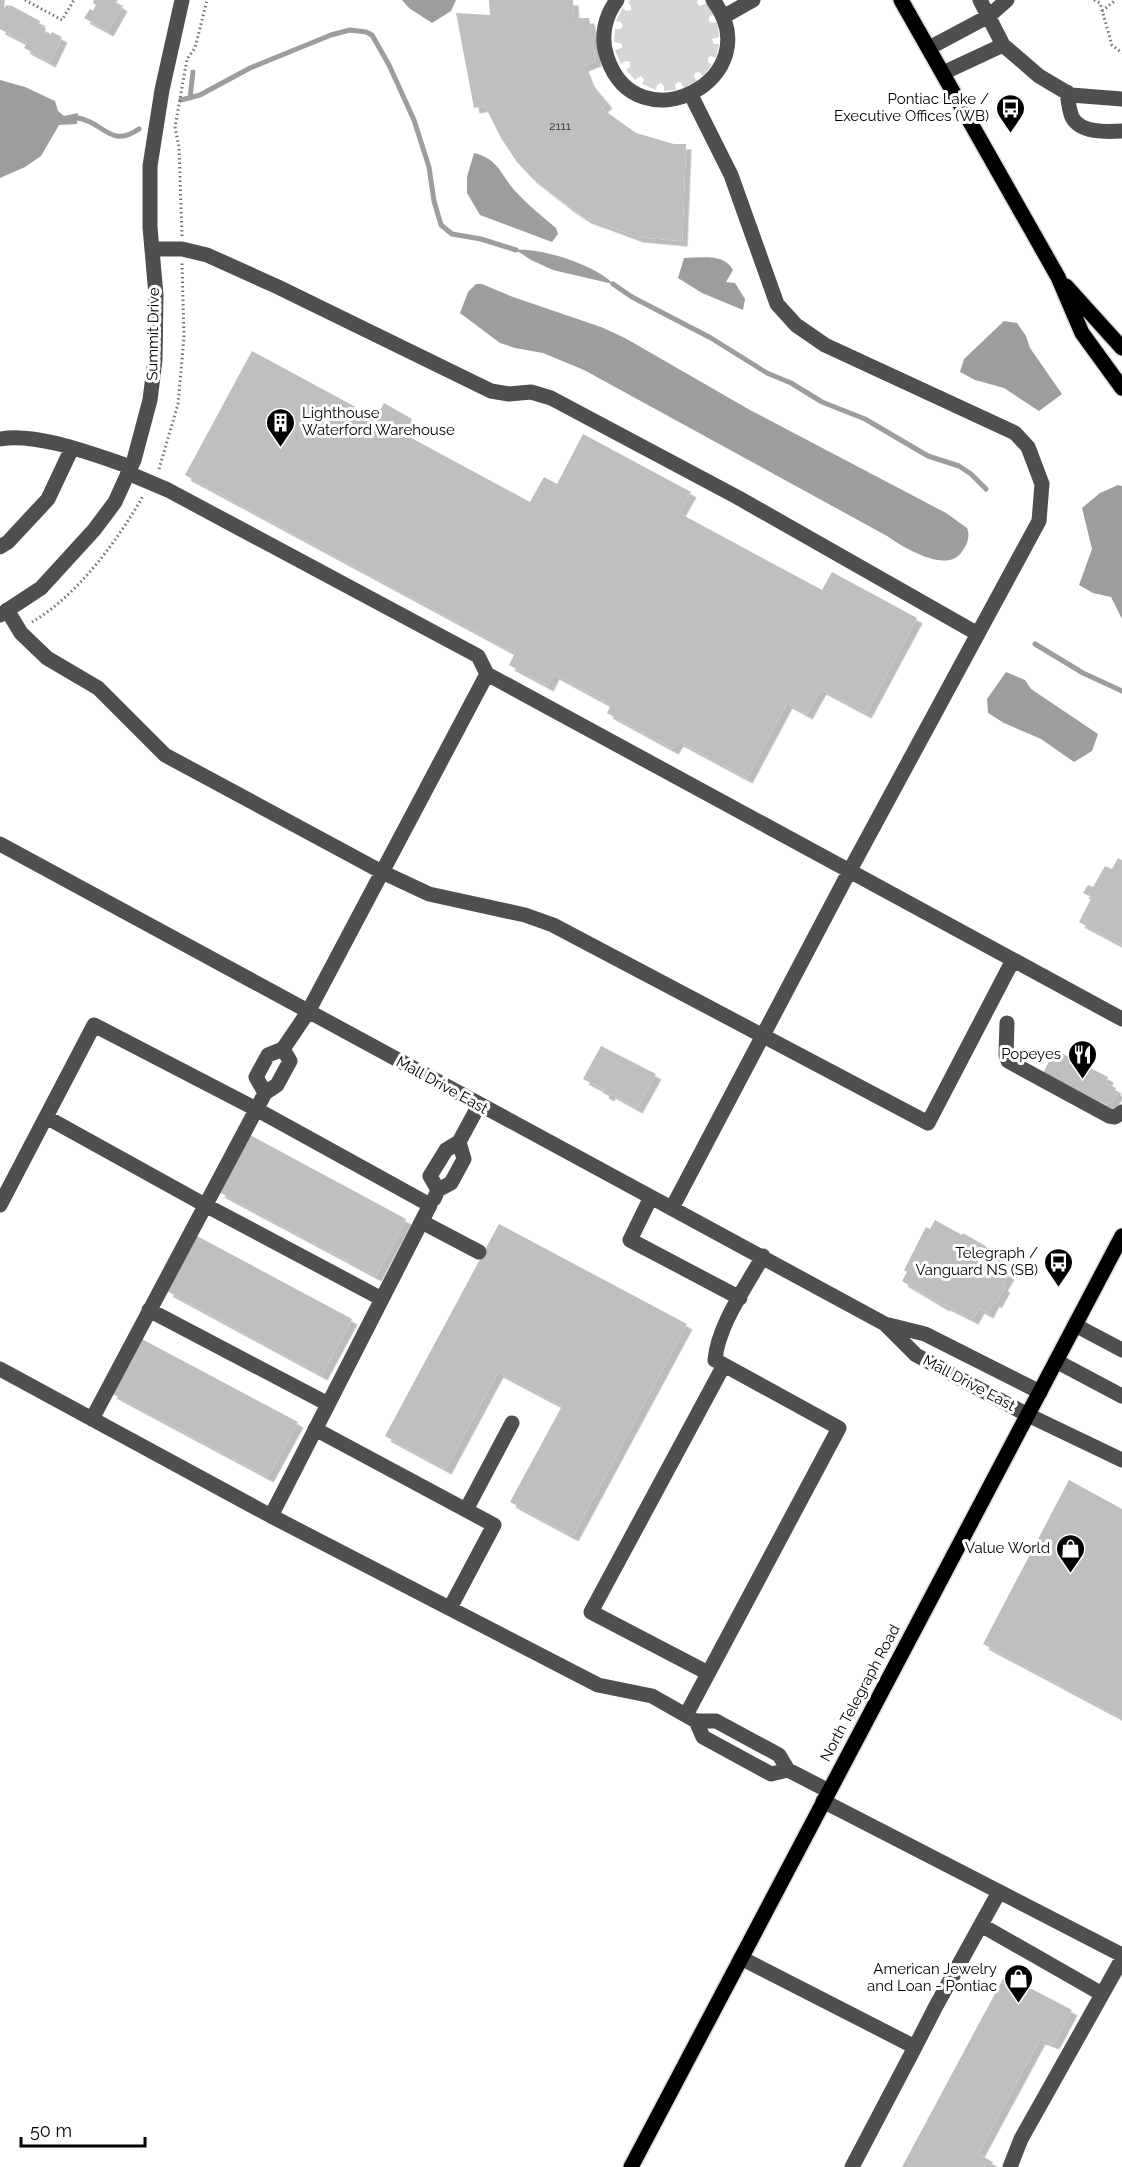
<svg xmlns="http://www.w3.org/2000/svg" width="1122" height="2167" font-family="Raleway,sans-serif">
	<defs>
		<filter id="shadow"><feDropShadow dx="5.5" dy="5.5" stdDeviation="0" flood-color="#0004"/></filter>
	</defs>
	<rect width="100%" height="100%" fill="#fff"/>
	<path fill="#d6d6d6" d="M630 0H698L697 3 700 6 707 3 714 14 709 17V21L712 23 717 22 719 37 712 39 714 44H719L716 58 710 56 708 58V62L712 65 703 76 699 72 695 73 694 77 697 81 684 88 681 83 678 82 675 85 676 90 664 91V86L661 83 657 85 656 90 642 84 644 80 641 76 635 80 626 70 630 67V62L626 61 621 64 615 50 622 48V44L614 42 615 29H620L623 26 621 22 616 21 622 8 627 11 631 10V6L628 2Z"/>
	<path fill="#9d9d9d" d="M402 0H456L451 11 432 23 409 8Z
		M0 80 25 87 55 101 58 111 64 116 78 113 77 124 59 125 41 156 25 167 0 178Z
		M474 153C500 159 501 177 517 193 529 206 543 217 556 228L558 234 552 242 480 215 467 193V177Z
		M516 250C540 247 598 266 613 284L553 270 531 260Z
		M684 258C701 258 724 253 733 270L726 282 735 283 745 299 743 310 702 293 678 278Z
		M476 284H482L513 297 601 327 625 338 750 410 946 513 967 528C970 536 968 543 963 550 949 576 903 547 887 536L584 370 543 353 515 348 500 343 460 313 468 292Z
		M1004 321 1017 323 1026 336 1030 348 1062 394 1039 411 1004 388 975 380 960 372 964 359Z
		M1118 485 1122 486V619L1111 597 1093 593 1079 585 1092 549 1082 508 1100 493Z
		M1006 672 1025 680 1031 689 1098 734 1092 751 1074 762 1041 739 1004 723 988 713 987 699Z"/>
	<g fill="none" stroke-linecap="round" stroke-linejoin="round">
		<path stroke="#9d9d9d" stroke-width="5" d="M190 98 193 72
			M181 100 200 95 250 68 331 35 350 30 366 32 372 35 389 65 414 120 429 167 434 201 441 225 452 234 481 239 516 250
			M78 118C104 122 110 149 139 129
			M613 284 632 297 711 338 767 373 791 383 822 402 865 419 928 456 959 466 971 474 986 489
			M1035 644 1083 673 1122 691"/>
	</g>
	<path fill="#bfbfbf" filter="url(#shadow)" d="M0 0H5L4 7 8 9 10 5 40 21 38 25 46 29 44 33 50 36 52 32 62 37 50 62 24 48 27 43 0 29Z
		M94 0H118L116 2 122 6 108 31 84 18 90 9 93 11 96 5 93 3Z
		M489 0H573L574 18H589L596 61 583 66 589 81 607 103 601 108 636 133 674 144H686L682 241 638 237 586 218 569 207 532 178 517 162 501 138 485 106 474 108 456 13 490 15Z
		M252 351 376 418 384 403 412 419 404 434 530 502 544 477 557 484 583 434 691 492 679 513 822 590 832 572 917 618 866 713 821 689 807 714 787 703 747 778 678 741 673 749 607 713 611 705 554 674 548 686 509 665 515 653 185 475Z
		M1118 858 1122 860V945L1079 922 1092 897 1083 893 1088 885 1093 887 1105 866 1112 869Z
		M601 1046 656 1074 637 1108 610 1093 609 1096 603 1093 604 1090 583 1079Z
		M1055 1050 1108 1077 1106 1083 1116 1088 1115 1090 1118 1092 1111 1104 1108 1102 1107 1105 1094 1098 1093 1102 1043 1073Z
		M250 1135 406 1219 376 1276 219 1192Z
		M935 1220 962 1235 963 1233 1006 1258 1000 1269 1009 1274 1002 1286 1005 1287 996 1303 994 1301 988 1313 979 1308 973 1319 945 1305 944 1306 902 1281 907 1272 904 1270 926 1227 930 1229Z
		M499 1224 687 1324 573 1536 510 1502 562 1406 498 1372 446 1469 385 1436Z
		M197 1236 352 1319 322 1375 167 1291Z
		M140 1338 298 1422 268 1477 111 1393Z
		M1069 1480 1122 1509V1718L983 1644Z
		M1005 1975 1072 2010 1054 2044 1040 2039 978 2154 993 2162 990 2167H902Z"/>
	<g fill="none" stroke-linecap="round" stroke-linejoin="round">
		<defs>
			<path id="major" d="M901 0 1058 277 1082 333 1122 388
				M1066 286 1122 348
				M631 2167 1122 1236"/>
		</defs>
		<use href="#major" stroke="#dbdbdb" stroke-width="18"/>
		<path stroke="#717171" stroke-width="3" stroke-dasharray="1.5 3" stroke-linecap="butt" d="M25 0 62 20 74 0
			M1094 0 1100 3 1112 45 1122 53
			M1102 11 1116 0
			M182 236 179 147 175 127 187 59 195 48 207 0
			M159 469 178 404 184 337 182 263
			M32 622C77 596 118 540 143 496"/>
		<path stroke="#4f4f4f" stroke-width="15" d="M617 0C605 16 600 37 607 57 637 148 772 78 713 0
			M980 0 1003 45 1039 76 1071 95 1122 99
			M723 17 753 0
			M929 48 989 16 1007 0
			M943 73 1003 45
			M1067 92C1068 100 1069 110 1072 117 1080 133 1106 132 1122 131
			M152 249H182L207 255 278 287 491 391 509 394 531 392 551 398 737 497 978 634
			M0 439C37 432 95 455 131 467
			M128 473 168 490 478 656 487 674 1122 1019
			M0 547 8 542 48 499 72 448
			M7 610 21 633 47 658 98 688 165 755 382 872 429 894 525 915 553 925 928 1123 1013 960
			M0 615 41 588 94 530 115 502 134 460 150 400 155 360 156 295 150 227V166L162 90 182 0
			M0 844 885 1324 925 1334 1040 1392
			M1007 1023 1006 1055 1008 1061 1109 1116 1115 1117 1122 1112
			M265 1093 256 1077 268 1055 283 1049 308 1012 487 674
			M46 1117 205 1205 382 1299
			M438 1190 430 1176 446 1150 459 1142 479 1105
			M651 1197 630 1240 740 1298
			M434 1199 438 1190 451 1183 464 1159 459 1142
			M0 1205 94 1025 256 1109 430 1205 271 1516 0 1369
			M672 1208 849 872 1039 521 1042 484 1028 447 1015 433 825 345 796 325 777 304 731 175 691 95
			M422 1222 479 1252
			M149 1310 328 1404
			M885 1324 916 1355 1028 1415 1122 1460
			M1075 1325 1122 1350
			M1056 1361 1122 1396
			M92 1419 265 1093 277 1085 290 1061 283 1049
			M315 1429 494 1525 450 1608
			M466 1510 512 1423
			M271 1516 598 1685 652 1696 696 1721H716L779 1755 788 1770 829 1791
			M708 1673 591 1612 724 1365
			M686 1715 839 1428 715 1360C718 1325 746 1287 763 1256
			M696 1721 703 1737 771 1774 788 1770
			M823 1801 1122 1955
			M981 1925 1102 1994
			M741 1958 915 2047 936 2006 999 1892
			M852 2167 915 2047
			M1010 2167 1021 2139 1122 1959"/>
		<use href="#major" stroke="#000" stroke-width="15"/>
	</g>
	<defs>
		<symbol id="bus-pin" viewBox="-11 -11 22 30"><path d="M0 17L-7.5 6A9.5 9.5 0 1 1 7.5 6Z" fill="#000" stroke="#fff"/><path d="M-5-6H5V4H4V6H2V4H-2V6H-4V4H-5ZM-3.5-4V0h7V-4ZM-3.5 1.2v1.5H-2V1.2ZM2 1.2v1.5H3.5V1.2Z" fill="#fff"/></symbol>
		<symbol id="building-pin" viewBox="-11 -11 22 30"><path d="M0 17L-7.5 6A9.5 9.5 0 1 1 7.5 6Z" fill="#000" stroke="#fff"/><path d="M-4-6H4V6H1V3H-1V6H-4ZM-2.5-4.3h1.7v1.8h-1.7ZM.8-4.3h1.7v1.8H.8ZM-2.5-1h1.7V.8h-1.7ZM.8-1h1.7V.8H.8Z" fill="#fff"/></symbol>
		<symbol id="restaurant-pin" viewBox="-11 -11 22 30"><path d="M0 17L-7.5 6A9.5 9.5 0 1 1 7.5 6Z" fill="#000" stroke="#fff"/><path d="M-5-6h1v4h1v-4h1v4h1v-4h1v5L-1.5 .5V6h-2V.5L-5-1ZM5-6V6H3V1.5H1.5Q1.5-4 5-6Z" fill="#fff"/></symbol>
		<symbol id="shop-pin" viewBox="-11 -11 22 30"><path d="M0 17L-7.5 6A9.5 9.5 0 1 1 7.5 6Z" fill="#000" stroke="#fff"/><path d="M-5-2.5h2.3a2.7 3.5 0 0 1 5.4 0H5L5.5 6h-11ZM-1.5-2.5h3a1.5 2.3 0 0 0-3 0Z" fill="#fff"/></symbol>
	</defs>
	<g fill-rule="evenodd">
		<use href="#bus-pin" x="994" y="92" width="33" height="45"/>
		<use href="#building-pin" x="264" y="406" width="33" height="45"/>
		<use href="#restaurant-pin" x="1066" y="1038" width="33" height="45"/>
		<use href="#bus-pin" x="1042" y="1246" width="33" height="45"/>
		<use href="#shop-pin" x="1054" y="1532" width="33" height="45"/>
		<use href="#shop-pin" x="1002" y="1962" width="33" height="45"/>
	</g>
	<g text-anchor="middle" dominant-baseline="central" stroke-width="6" stroke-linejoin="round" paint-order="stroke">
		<g font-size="12" fill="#303030">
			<text x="560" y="126">2111</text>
		</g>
		<g font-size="15" fill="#000" stroke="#fff" text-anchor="end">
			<text x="989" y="99">Pontiac Lake /<tspan x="989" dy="17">Executive Offices (WB)</tspan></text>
			<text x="302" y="413" text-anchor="start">Lighthouse<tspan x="302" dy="17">Waterford Warehouse</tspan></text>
			<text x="1061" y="1054">Popeyes</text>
			<text x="1038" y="1253">Telegraph /<tspan x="1038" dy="17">Vanguard NS (SB)</tspan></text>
			<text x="1050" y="1548">Value World</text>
			<text x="997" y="1969">American Jewelry<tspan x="997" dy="17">and Loan - Pontiac</tspan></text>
		</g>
		<g font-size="15" fill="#000" stroke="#fff">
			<text transform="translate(153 334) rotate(-89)">Summit Drive</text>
			<text transform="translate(442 1085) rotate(29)">Mall Drive East</text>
			<text transform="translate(969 1383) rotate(28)">Mall Drive East</text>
			<text transform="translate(860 1693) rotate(-62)">North Telegraph Road</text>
		</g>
	</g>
	<path d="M21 2137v9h124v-9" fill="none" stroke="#000000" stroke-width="3"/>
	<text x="30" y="2137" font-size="18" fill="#000000" stroke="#ffffff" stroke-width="4.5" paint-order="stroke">50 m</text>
</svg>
